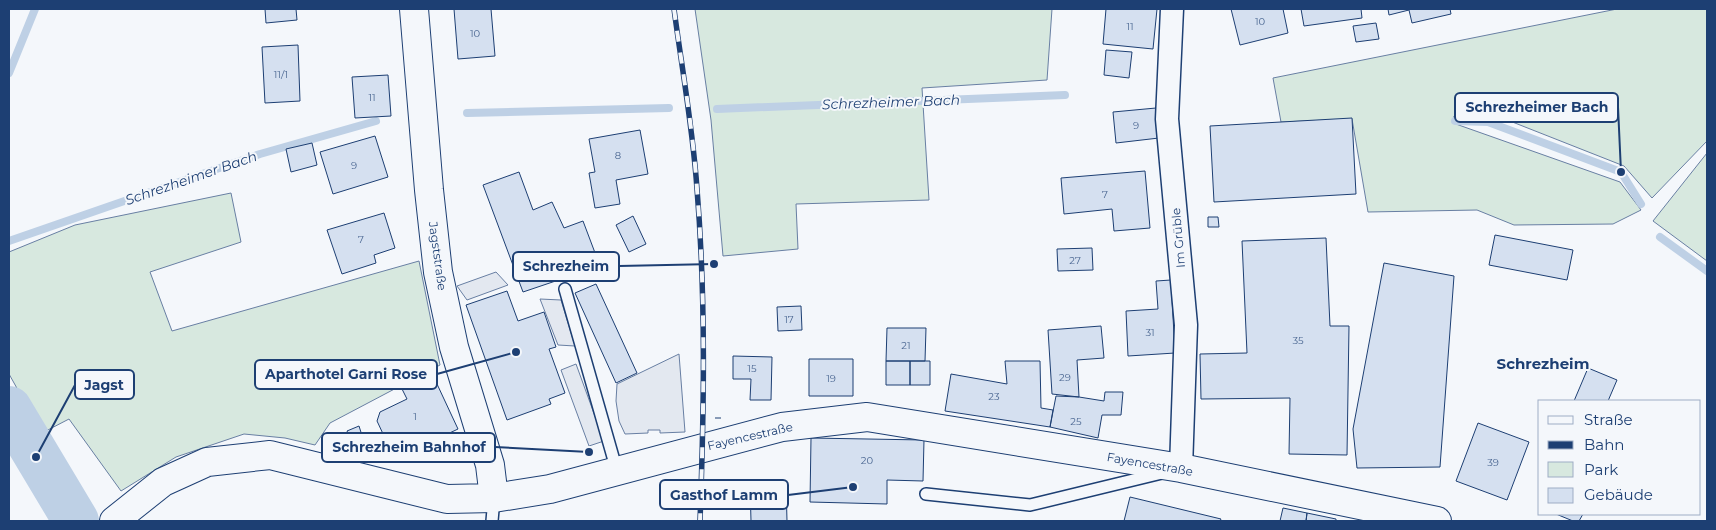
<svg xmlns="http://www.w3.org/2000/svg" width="1716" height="530" font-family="Montserrat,sans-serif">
	<rect width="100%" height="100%" fill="#f4f7fb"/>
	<path fill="#d7e8df" stroke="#687fa3" d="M695 9H1052L1047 80 922 88 929 200 796 204 798 249 723 256 711 120Z
		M1617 9H1707V141L1652 198 1624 166 1487 112 1454 116 1453 123 1620 182 1641 210 1613 224 1514 225 1477 210 1368 212 1352 119 1281 122 1273 78Z
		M1707 153V261L1653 221Z
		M231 193 241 242 150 272 172 331 419 261 440 365 330 423 315 445 285 438 244 434 176 457 121 491 69 419 42 433 9 374V252L75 225Z"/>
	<path fill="#e3e8f0" stroke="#687fa3" d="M496 272 508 285 467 300 457 286Z
		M540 299 561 300 575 346 558 345Z
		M679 354 685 432 660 433V430H648V433L625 434 619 421 616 401 617 384Z
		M576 364 604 441 589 446 561 370Z"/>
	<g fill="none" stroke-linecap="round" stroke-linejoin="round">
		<path stroke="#bed0e5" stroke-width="8" d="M9 73 35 9
			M717 109 1065 95
			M467 113 669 108
			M1455 121 1488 122 1621 172 1641 204
			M1660 237 1707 271
			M9 241 260 154 376 121"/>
		<path stroke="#bed0e5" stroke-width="46" d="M9 409 76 521"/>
	</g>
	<path fill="#d5e0f0" stroke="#1d3f73" d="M265 9H296L297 20 266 23Z
		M454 9H491L495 56 458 59Z
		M1106 9H1157L1153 49 1103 44Z
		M1231 9H1283L1288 33 1240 45Z
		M1301 9H1361L1362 18 1304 26Z
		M1388 9H1450L1451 14 1412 23 1409 10 1389 15Z
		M1376 23 1379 39 1356 42 1353 26Z
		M298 45 300 101 265 103 262 47Z
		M1106 50 1132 52 1129 78 1104 75Z
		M388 75 391 116 355 118 352 77Z
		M1156 108 1159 138 1116 143 1113 112Z
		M1352 118 1356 194 1214 202 1210 126Z
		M640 130 648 174 616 180 620 204 595 208 589 173 595 172 589 139Z
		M375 136 388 177 333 194 320 152Z
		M312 143 317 165 291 172 286 149Z
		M1145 171 1150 228 1114 231 1112 209 1064 214 1061 178Z
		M519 172 533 210 552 202 564 228 583 221 600 266 523 292 483 185Z
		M384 213 395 248 374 255 376 263 342 274 327 230Z
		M633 216 646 244 629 252 616 225Z
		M1208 217H1218L1219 227H1208Z
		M1495 235 1573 250 1567 280 1489 265Z
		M1326 238 1330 326H1349L1347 455 1289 454 1290 398 1201 399 1200 354 1247 353 1242 241Z
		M1092 248 1093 270 1058 271 1057 249Z
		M1384 263 1454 276 1440 467 1357 468 1353 429Z
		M1171 280 1175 353 1128 356 1126 311 1158 309 1156 281Z
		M596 284 637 373 616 383 575 293Z
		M507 291 518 321 544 312 556 347 549 349 565 393 549 399 551 404 507 420 466 305Z
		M801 306 802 330 778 331 777 307Z
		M1101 326 1104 358 1077 360 1079 397 1052 394 1048 330Z
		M887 328H926L925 361H886Z
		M733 356 772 357 771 400H750L751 379H733Z
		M809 359H853V396H809Z
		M886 361H910V385H886Z
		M910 361H930V385H910Z
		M1005 361H1040L1041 408 1053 410 1050 427 945 411 951 374 1007 384Z
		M1588 368 1617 380 1608 401H1574Z
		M422 377 427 388 437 384 458 429 439 438 442 445 429 451 427 445 401 457 392 453 377 421 380 412 407 399 401 387Z
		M1105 392H1123L1121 415H1102L1098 438 1050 427 1056 396 1079 397 1104 401Z
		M1478 423 1529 442 1507 500 1456 481Z
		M359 426 365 445 354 449 347 431Z
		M811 438 924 440 923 481 887 480V504L810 502Z
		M786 483 787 521H751L750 484Z
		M1130 497 1221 519 1220 521H1124Z
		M1283 508 1307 513 1306 521H1280Z
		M1307 513 1336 519V521H1306Z
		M1556 514H1583L1579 521H1573Z"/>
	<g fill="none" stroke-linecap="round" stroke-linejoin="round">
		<defs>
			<path id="lane" d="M565 289 617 471
				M926 494 1030 505 1162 473
				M492 521 494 498"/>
			<path id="street" d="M1172 9 1167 119 1186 325 1181 468"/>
			<path id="secondary" d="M414 9 429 190 438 272 454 347 490 465 494 498
				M114 521 163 482 207 462 270 455 447 499 494 498 550 489 782 427 867 417 1181 468 1437 521"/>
		</defs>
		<use href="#lane" stroke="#1d3f73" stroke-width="14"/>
		<use href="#street" stroke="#1d3f73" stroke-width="25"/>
		<use href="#secondary" stroke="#1d3f73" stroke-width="30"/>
		<use href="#lane" stroke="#f4f7fb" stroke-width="11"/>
		<use href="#street" stroke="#f4f7fb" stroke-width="22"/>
		<use href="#secondary" stroke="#f4f7fb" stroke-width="28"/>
		<defs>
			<path id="rail" d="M674 9C682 69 693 129 697 189 706 300 704 410 700 521"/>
		</defs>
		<use href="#rail" stroke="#1d3f73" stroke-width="5.5"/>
		<use href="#rail" stroke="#f4f7fb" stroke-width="4" stroke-dasharray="11" stroke-linecap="butt"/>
		<path stroke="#1d3f73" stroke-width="1" stroke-dasharray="6 2.5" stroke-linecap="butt" d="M715 418H723"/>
	</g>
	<g text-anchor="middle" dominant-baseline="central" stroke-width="4" stroke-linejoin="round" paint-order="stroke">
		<g font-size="10" fill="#4b6792">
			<text x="1260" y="21">10</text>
			<text x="1130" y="26">11</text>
			<text x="475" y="33">10</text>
			<text x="281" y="74">11/1</text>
			<text x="372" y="97">11</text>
			<text x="1136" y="125">9</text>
			<text x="618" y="155">8</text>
			<text x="354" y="165">9</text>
			<text x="1105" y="194">7</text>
			<text x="361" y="239">7</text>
			<text x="1075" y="260">27</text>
			<text x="789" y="319">17</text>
			<text x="1150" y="332">31</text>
			<text x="1298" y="340">35</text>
			<text x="906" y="345">21</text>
			<text x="752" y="368">15</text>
			<text x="1065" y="377">29</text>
			<text x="831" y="378">19</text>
			<text x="994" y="396">23</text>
			<text x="415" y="416">1</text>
			<text x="1076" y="421">25</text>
			<text x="867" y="460">20</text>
			<text x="1493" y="462">39</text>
		</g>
		<g font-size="12" fill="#1d3f73" stroke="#f4f7fb">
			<text transform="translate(1178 238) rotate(-95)">Im Grüble</text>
			<text transform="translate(438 256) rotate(82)">Jagststraße</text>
			<text transform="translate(750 436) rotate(-13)">Fayencestraße</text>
			<text transform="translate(1150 464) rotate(10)">Fayencestraße</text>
		</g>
		<g font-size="14" font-style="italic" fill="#1d3f73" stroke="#f4f7fb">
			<text transform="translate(891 102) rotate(-2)">Schrezheimer Bach</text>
			<text transform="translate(191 178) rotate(-19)">Schrezheimer Bach</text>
		</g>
		<g font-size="15" font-weight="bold" fill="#1d3f73" stroke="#f4f7fb">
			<text x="1543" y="363">Schrezheim</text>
		</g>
	</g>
	<path fill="none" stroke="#1d3f73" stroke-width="2" d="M1621 172L1618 107M714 264L619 266M516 352L437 374M36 457L75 385M589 452L495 447M853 487L788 495"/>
	<g fill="#1d3f73" stroke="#f4f7fb" stroke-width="2">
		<circle cx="1621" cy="172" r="5"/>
		<circle cx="714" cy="264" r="5"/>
		<circle cx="516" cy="352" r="5"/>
		<circle cx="36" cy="457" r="5"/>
		<circle cx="589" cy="452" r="5"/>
		<circle cx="853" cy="487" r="5"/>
	</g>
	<g fill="#f4f7fb" stroke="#1d3f73" stroke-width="2">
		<rect x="1455" y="93" width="163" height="29" rx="5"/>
		<rect x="513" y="252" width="106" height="29" rx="5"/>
		<rect x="255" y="360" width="182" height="29" rx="5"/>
		<rect x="75" y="370" width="59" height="29" rx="5"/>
		<rect x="322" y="433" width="173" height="29" rx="5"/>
		<rect x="660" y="480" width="128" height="29" rx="5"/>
	</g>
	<g font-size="14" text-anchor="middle" font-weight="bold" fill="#1d3f73">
		<text x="1537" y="112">Schrezheimer Bach</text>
		<text x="566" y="271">Schrezheim</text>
		<text x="346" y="379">Aparthotel Garni Rose</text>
		<text x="104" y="390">Jagst</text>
		<text x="409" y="452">Schrezheim Bahnhof</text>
		<text x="724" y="500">Gasthof Lamm</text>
	</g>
	<rect width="1716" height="530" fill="none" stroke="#1d3f73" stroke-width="20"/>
	<rect x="1538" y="400" width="162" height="115" fill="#f4f7fb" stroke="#9eadc5"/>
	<rect x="1548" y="416" width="25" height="8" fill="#f4f7fb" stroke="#9eadc5"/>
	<text x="1584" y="425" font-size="15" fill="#1d3f73">Straße</text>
	<rect x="1548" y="441" width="25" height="8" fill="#1d3f73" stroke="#9eadc5"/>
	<text x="1584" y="450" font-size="15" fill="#1d3f73">Bahn</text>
	<rect x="1548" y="462" width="25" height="15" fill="#d7e8df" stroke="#9eadc5"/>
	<text x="1584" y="475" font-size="15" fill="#1d3f73">Park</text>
	<rect x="1548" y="488" width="25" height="15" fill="#d5e0f0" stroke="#9eadc5"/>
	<text x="1584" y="500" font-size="15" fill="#1d3f73">Gebäude</text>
</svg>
